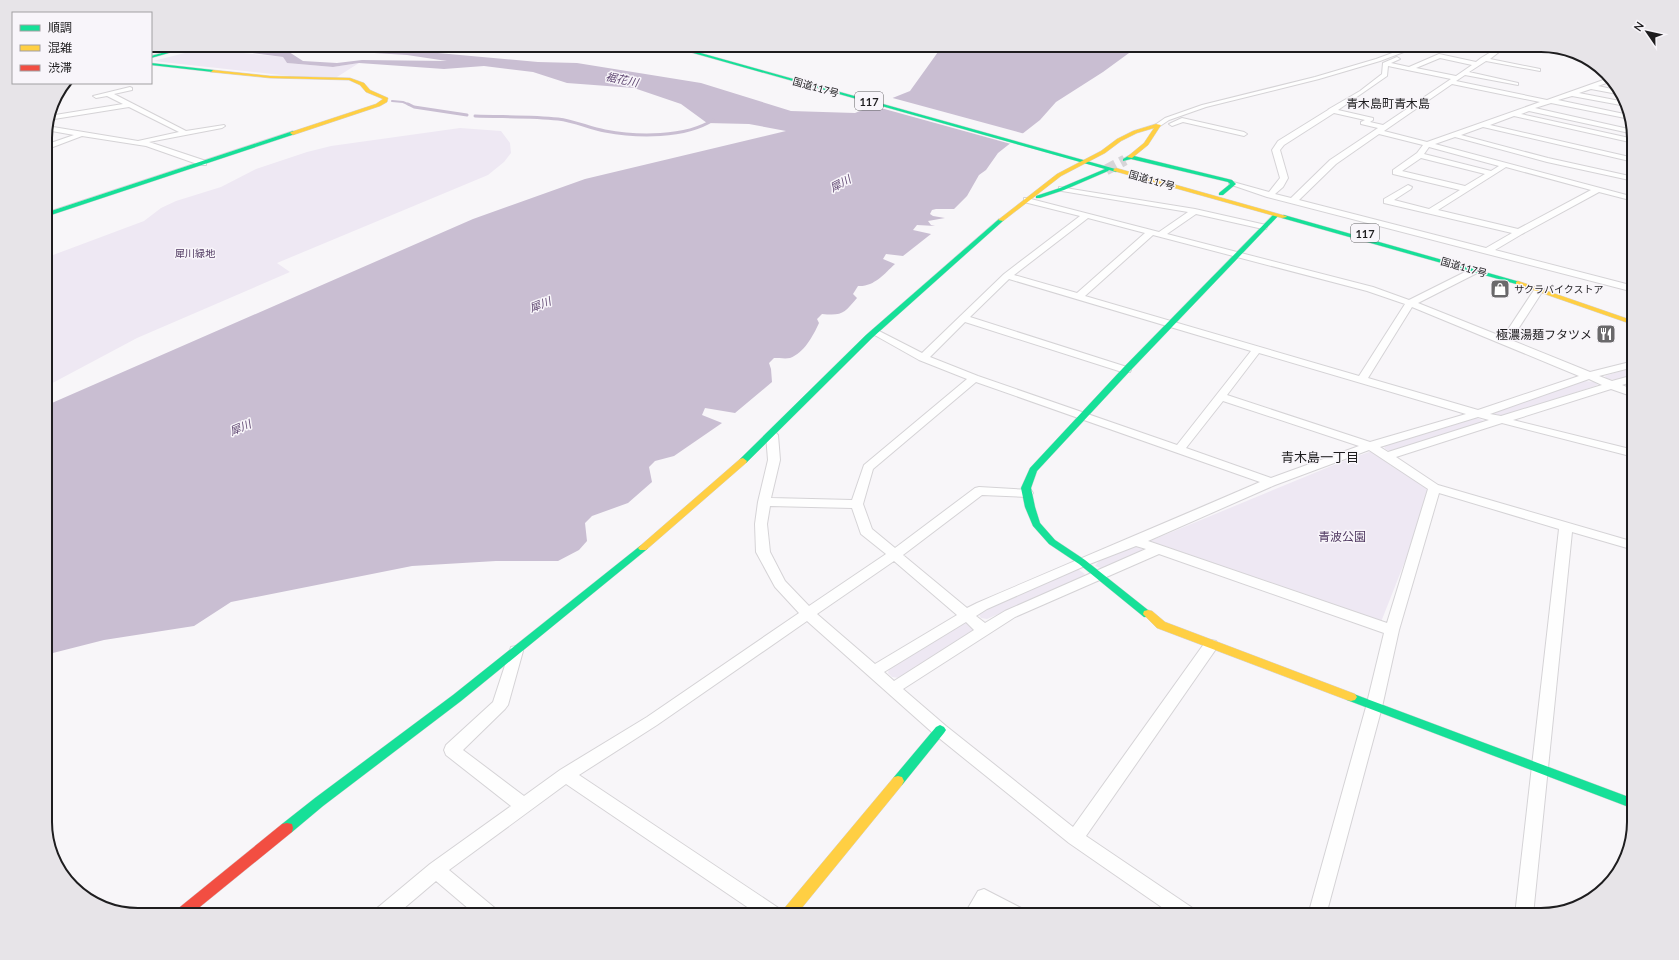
<svg xmlns="http://www.w3.org/2000/svg" width="1679" height="960" font-family="Lato,'Noto Sans JP',sans-serif">
	<rect width="100%" height="100%" fill="#f8f6f9"/>
	<path fill="#eee8f3" d="M201 49 283 57 287 63 333 67 359 63 337 77H299L153 61Z
		M460 128 501 131 510 143 511 153 504 162 488 175 277 263 290 272 137 338 45 387V258L144 221 161 208 176 201 221 187 256 169 307 152 331 146Z
		M1634 367V375C1624 378 1616 382 1606 378L1605 376Z
		M1585 381 1594 382 1598 385 1502 416 1495 414 1493 411Z
		M1474 417 1484 421 1482 423 1392 452 1385 449 1384 446 1386 444Z
		M1372 451 1433 490 1381 622 1150 541 1341 462Z
		M1136 546 1142 549V552L1104 569 1095 566 1100 560Z
		M1076 568 1085 574 1081 578 987 619 981 618 979 615 982 611Z
		M962 622 974 625 973 631 899 678 892 677 888 673 889 669Z"/>
	<path fill="#c9bed2" fill-rule="evenodd" d="M193 45H349L538 62 577 63 701 83 791 111 855 113 910 91 943 45H1140L1103 72 1056 102 1040 120 998 153 986 170 979 175 967 196 954 209H936L932 210 930 214 933 216 945 218 928 221 931 225 935 226 917 225 913 230 931 234 903 256 886 254 883 259 895 264C884 274 874 287 858 286L853 294 857 298C844 313 843 316 822 314L817 319 819 323C813 336 804 353 790 358 786 359 779 358 774 358L769 363 771 369 772 382 735 413 705 408 702 415 722 423 674 456 655 461 649 467 652 482 628 503 592 516 585 523 587 541 579 550 558 561H496L412 566 231 602 194 626 104 640 45 655V406L473 219 585 179 786 131 749 124 707 123 681 104 634 88 567 83 533 72 484 66 444 69 359 63 333 67 287 63 283 57ZM309 49 407 55 447 61 362 60 337 63 303 61 289 52Z"/>
	<path fill="#f8f6f9" d="M889 97 1025 134 1011 144 870 105Z"/>
	<g fill="none" stroke-linecap="round" stroke-linejoin="round">
		<path stroke="#c9bed2" stroke-width="2" d="M392 101 403 102 410 105"/>
		<path stroke="#c9bed2" stroke-width="3" d="M408 104 414 107 467 115
			M475 116C502 117 531 116 558 119 575 121 589 128 605 131 637 137 685 138 713 120"/>
		<path stroke="#d7d5d8" stroke-width="11" stroke-dasharray="11 5.5" stroke-linecap="butt" d="M1106 170 1125 160"/>
		<defs>
			<path id="street" d="M1414 45H1422L1380 61 1319 79 1206 107 1169 120 1160 126 1155 125 1165 118 1202 105 1315 77 1376 59Z
				M1481 45C1518 45 1549 47 1585 57L1583 58 1508 45 1490 59 1540 69V71L1486 61 1469 72 1518 83V85L1465 75 1456 81 1547 100 1609 78 1612 81 1598 86 1621 91 1623 95 1591 89 1579 93 1625 102 1626 106 1572 96 1558 100 1629 115 1630 119 1551 103 1535 108 1633 130 1634 134 1529 111 1521 114 1634 139V143L1514 116 1490 125 1634 158V162L1483 127 1461 135 1548 158 1634 177V181L1547 162 1455 137 1435 144 1634 197V201L1599 192 1522 234 1495 250 1634 286V292L1267 197 1229 184 1233 182 1269 192 1280 178 1272 150 1278 141 1328 110 1329 109 1360 91 1382 74 1383 63 1397 57 1400 59 1391 63 1409 67 1439 54 1476 62 1481 58 1496 49ZM1440 58 1472 65 1456 76 1416 68ZM1388 66 1451 79 1383 125 1370 122 1373 120V118L1338 110 1387 76ZM1452 84 1540 102 1427 142 1384 131ZM1334 113 1365 120 1361 122V124L1378 128 1330 160 1291 198 1275 194 1283 187 1288 178 1280 150 1284 145ZM1379 134 1423 145 1417 153 1393 170V174L1460 190 1429 209 1394 200 1411 189 1412 187 1408 185 1384 199V203L1512 233 1486 248 1299 200 1336 164ZM1429 147 1499 166 1491 171 1424 154ZM1421 158 1485 174 1465 186 1402 171ZM1506 167 1591 190 1518 229 1438 210Z
				M130 87 132 88V90L114 94 186 131 224 125 225 126 222 128 149 142 206 161V165H200L146 146 82 136 45 150V145L74 135 46 130 47 126 138 141 179 132 129 107 48 120 49 116 123 104 107 96 96 98 93 96Z
				M1182 118 1244 132 1247 134 1244 136 1183 122 1172 126 1169 124Z
				M1059 187 1195 209 1266 225 1267 227 1266 229H1263L1196 214 1167 234 1373 287 1409 300 1473 268H1479L1480 270 1479 272 1418 303 1503 337 1536 287H1542L1544 289 1511 340 1590 372 1634 361V367L1599 376 1612 381 1634 375V381L1622 385 1634 390V397L1611 389 1513 420 1634 450V457L1502 423 1396 457 1438 485 1634 542V550L1572 532 1533 915H1515L1559 529 1439 493 1399 630 1382 707 1326 915H1308L1366 707 1384 633 1159 554 1015 617 903 689 946 726 1073 827 1206 641 1211 640 1216 641 1218 645 1216 649 1086 836 1194 909 1197 915H1173L1069 843 934 734 807 621 657 725 579 775 780 909 783 915H759L566 784 449 870 496 909 499 915H476L436 881 396 915H373L376 909 430 864 511 806 446 755 444 750 446 745 493 702 511 647 516 646 521 647 523 651 508 705 505 709 463 750 524 796 560 770 647 717 799 613 775 587 756 552 755 524 758 502 768 460 766 435 768 433H776L778 435 780 460 771 498 852 500 864 465 967 379 919 360 871 333 876 330 879 331 922 353 1004 274 1080 216 1024 202V198H1027L1159 232 1188 212 1062 191H1059ZM1088 218 1145 233 1077 293 1014 275ZM1153 235 1367 291 1405 304 1359 376 1085 296ZM1009 279 1251 351 1177 445 978 376 930 357 965 322 1122 372H1130L1131 370 1130 368 970 317ZM1412 307 1579 376 1478 410 1368 378ZM1259 353 1466 414 1370 442 1227 395ZM1589 379 1602 385 1501 416 1490 414ZM976 382 1260 482C1166 523 1071 562 977 603L967 608 903 555 982 495 1027 497 1031 496 1033 493 1031 490 979 487 975 488 895 548 872 529 863 504 873 469ZM1223 401 1359 446 1271 478 1186 448ZM1478 417 1489 420 1388 452 1380 447ZM1369 450 1428 489 1387 623 1148 541 1275 485ZM770 506 852 508 861 534 886 554 809 606 785 581 770 552 767 524ZM1136 546 1146 549 1005 611 985 623 976 616 987 609 1087 565ZM894 561 957 615 875 664 817 614ZM966 622 974 630 894 681 884 672Z
				M984 889 1023 909 1026 915H1000L987 908 983 915H964L978 891Z"/>
			<path id="fast" d="M190 45H197L151 58V56Z
				M665 45H672L1119 170 1116 172 1109 170 1108 171 1064 190 1040 198H1036V196L1060 188 1105 169Z
				M151 63 213 70 215 71 213 72 151 65Z
				M293 131 296 133 295 134 45 217V213Z
				M1130 155 1232 180 1236 184 1223 195H1219V193L1230 184 1228 182 1131 159 1123 161V159Z
				M1274 214 1279 215 1129 372 1037 471 1031 488 1035 507 1040 523 1055 540 1085 560 1153 614 1152 617H1144L1079 564 1049 544 1033 526 1025 507 1021 488 1030 468 1123 368Z
				M1284 215 1520 282 1521 283 1520 284H1516L1282 218 1281 217Z
				M999 219 1004 220 872 338 746 463H740L739 461 740 459 866 335Z
				M643 545 648 548 646 550 461 701 323 806 292 832 287 833 282 832 281 828 282 824 315 798 453 695 640 546Z
				M1351 693 1634 799V809L1347 700 1345 697 1347 694Z
				M940 725 944 727 946 730 944 733 902 785 898 786 894 785 892 781 894 777 936 727Z"/>
			<path id="slow" d="M213 70 270 76 350 78 364 83 370 90 388 98 387 102 380 106 293 135 290 133 291 132 376 104 383 99 366 92 360 85 349 80 270 78 211 72Z
				M1156 124 1161 125 1148 145 1132 158 1127 157 1144 143 1154 128 1137 133 1121 141 1105 153 1061 176 1003 221 998 220 1057 174 1101 151 1117 139 1133 131Z
				M1116 168 1286 216 1287 217 1282 218 1114 171 1113 170Z
				M1518 281 1634 321V325L1516 284V282Z
				M743 458 747 461 746 463 646 550H640L638 548 640 546 740 459Z
				M1148 610 1152 611 1165 622 1355 694 1357 697 1355 700 1351 701 1347 700 1157 628 1143 614 1144 611Z
				M898 776 902 777 904 781 902 785 796 915H780L782 911 894 777Z"/>
			<path id="jam" d="M287 823 292 824 293 828 292 832 190 915H173L175 911 282 824Z"/>
		</defs>
		<use href="#street" stroke="#d5d3d6" stroke-width="2"/>
		<use href="#fast" stroke="#d5d3d6" stroke-width="1"/>
		<use href="#slow" stroke="#d5d3d6" stroke-width="1"/>
		<use href="#jam" stroke="#d5d3d6" stroke-width="1"/>
		<use href="#street" fill="#fefefe" fill-rule="evenodd"/>
		<use href="#fast" fill="#16e098" fill-rule="evenodd"/>
		<use href="#slow" fill="#ffcf43" fill-rule="evenodd"/>
		<use href="#jam" fill="#f24e42" fill-rule="evenodd"/>
	</g>
	<defs>
		<symbol id="shop-square" viewBox="-11 -11 22 22"><rect x="-9" y="-9" width="18" height="18" rx="4" fill="#6a696b" stroke="#f8f5fa"/><path d="M-5-2.5h2.3a2.7 3.5 0 0 1 5.4 0H5L5.5 6h-11ZM-1.5-2.5h3a1.5 2.3 0 0 0-3 0Z" fill="#fff"/></symbol>
		<symbol id="restaurant-square" viewBox="-11 -11 22 22"><rect x="-9" y="-9" width="18" height="18" rx="4" fill="#6a696b" stroke="#f8f5fa"/><path d="M-5-6h1v4h1v-4h1v4h1v-4h1v5L-1.5 .5V6h-2V.5L-5-1ZM5-6V6H3V1.5H1.5Q1.5-4 5-6Z" fill="#fff"/></symbol>
	</defs>
	<g fill-rule="evenodd">
		<use href="#shop-square" x="1489" y="278" width="22" height="22"/>
		<use href="#restaurant-square" x="1595" y="323" width="22" height="22"/>
	</g>
	<g text-anchor="middle" dominant-baseline="central" stroke-width="3" stroke-linejoin="round" paint-order="stroke">
		<g font-size="10" fill="#1e1d1f" stroke="#f8f5fa">
			<text transform="translate(816 87) rotate(16)">国道117号</text>
			<text transform="translate(1152 180) rotate(16)">国道117号</text>
			<text transform="translate(1464 267) rotate(16)">国道117号</text>
		</g>
		<g font-size="10" fill="#503961" stroke="#f8f5fa">
			<text x="195" y="253">犀川緑地</text>
		</g>
		<g font-size="10" fill="#1e1d1f" stroke="#f8f5fa" text-anchor="start">
			<text x="1514" y="289">サクラバイクストア</text>
		</g>
		<g font-size="11" font-style="italic" fill="#5f4771" stroke="#f8f5fa">
			<text transform="translate(622 79) rotate(12)">裾花川</text>
			<text transform="translate(840 183) rotate(-28)">犀川</text>
			<text transform="translate(540 304) rotate(-21)">犀川</text>
			<text transform="translate(240 427) rotate(-23)">犀川</text>
		</g>
		<g fill="#f8f5fa" stroke="#5f5e61" stroke-width="1">
			<rect x="855" y="92" width="28" height="18" rx="3"/>
			<rect x="1351" y="224" width="28" height="18" rx="3"/>
		</g>
		<g font-size="11" font-weight="bold" fill="#1e1d1f">
			<text x="869" y="101">117</text>
			<text x="1365" y="233">117</text>
		</g>
		<g font-size="12" fill="#1e1d1f" stroke="#f8f5fa">
			<text x="1388" y="103">青木島町青木島</text>
		</g>
		<g font-size="12" fill="#1e1d1f" stroke="#f8f5fa" text-anchor="end">
			<text x="1592" y="334">極濃湯麺フタツメ</text>
		</g>
		<g font-size="12" fill="#503961" stroke="#f8f5fa">
			<text x="1342" y="536">青波公園</text>
		</g>
		<g font-size="13" fill="#1e1d1f" stroke="#f8f5fa">
			<text x="1320" y="457">青木島一丁目</text>
		</g>
	</g>
	<path d="M0 0H1679V960H0ZM138 52H1541A86 86 0 0 1 1627 138V822A86 86 0 0 1 1541 908H138A86 86 0 0 1 52 822V138A86 86 0 0 1 138 52Z" fill="#e7e4e8" fill-rule="evenodd"/>
	<path fill="none" stroke="#1e1d1f" stroke-width="2" d="M138 52H1541A86 86 0 0 1 1627 138V822A86 86 0 0 1 1541 908H138A86 86 0 0 1 52 822V138A86 86 0 0 1 138 52Z"/>
	<rect x="12" y="12" width="140" height="72" fill="#f8f5fa" stroke="#a19fa2"/>
	<rect x="20" y="25" width="20" height="6" fill="#16e098" stroke="#a19fa2"/>
	<text x="48" y="32" font-size="12" fill="#1e1d1f">順調</text>
	<rect x="20" y="45" width="20" height="6" fill="#ffcf43" stroke="#a19fa2"/>
	<text x="48" y="52" font-size="12" fill="#1e1d1f">混雑</text>
	<rect x="20" y="65" width="20" height="6" fill="#f24e42" stroke="#a19fa2"/>
	<text x="48" y="72" font-size="12" fill="#1e1d1f">渋滞</text>
	<g transform="translate(1647 32) rotate(304)" stroke="#f8f5fa" stroke-width="3" paint-order="stroke">
	<path d="M0-3L7 15L0 10L-7 15Z" fill="#1e1d1f"/>
	<text y="-6" font-size="11" font-weight="bold" text-anchor="middle" fill="#1e1d1f">N</text>
	</g>
</svg>
